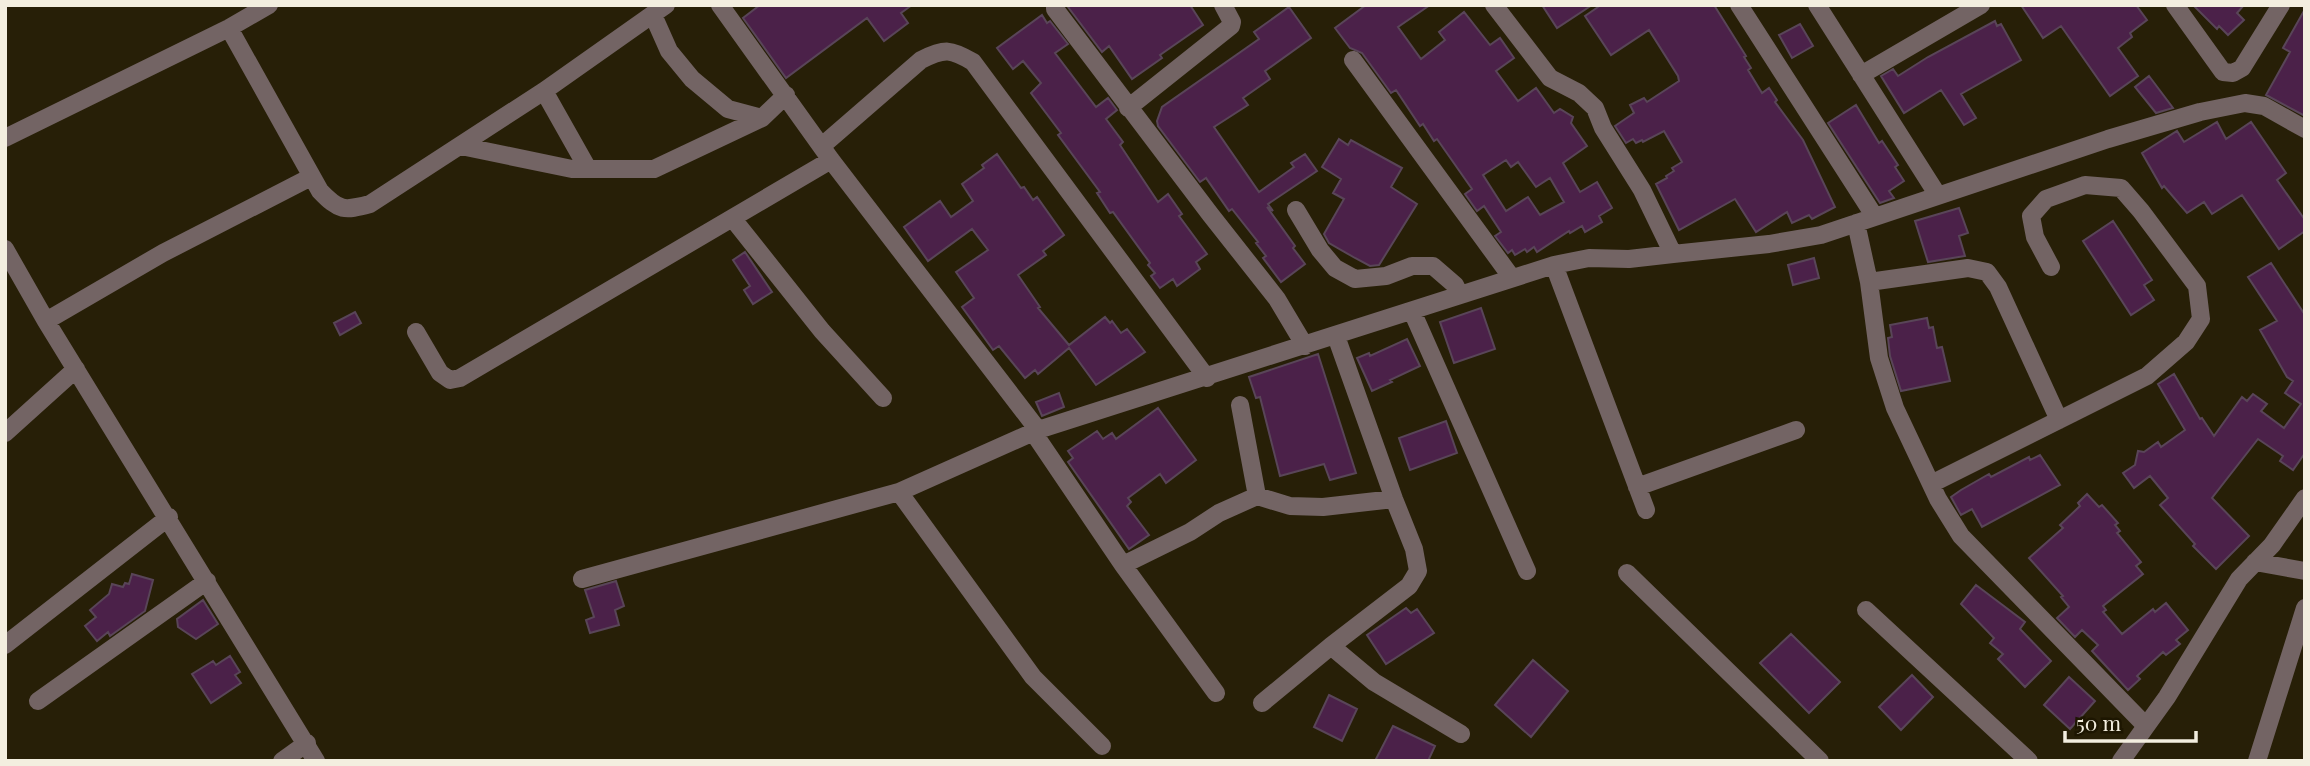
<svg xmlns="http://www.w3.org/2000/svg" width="2310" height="766" font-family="'Playfair Display',serif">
	<rect width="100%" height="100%" fill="#271f07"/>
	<path fill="#4b2149" stroke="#594558" stroke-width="2" fill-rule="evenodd" d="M760 5H912L901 13 908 23 884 41 867 18 786 78 743 18Z
		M1071 5H1190L1203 25 1160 55 1162 58 1132 79 1109 46 1102 52 1068 7Z
		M1366 5H1430L1398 27 1421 59 1445 40 1439 32 1464 12 1490 45 1500 38 1514 58 1496 71 1518 101 1536 88 1554 113 1560 109 1573 117 1571 123 1587 146 1563 163 1580 192 1597 182 1612 208 1599 216 1602 222 1585 232 1582 226 1570 233 1569 231 1537 252 1534 247 1527 252 1525 249 1515 255 1512 250 1508 253 1495 236 1501 232 1484 206 1477 211 1465 194 1472 189 1437 139 1434 141 1423 124 1420 126 1396 90 1391 93 1362 53 1350 48 1335 28ZM1506 160 1511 167 1518 162 1536 187 1550 178 1564 202 1540 215 1528 197 1506 211 1483 175Z
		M1542 5H1592L1557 28Z
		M1601 5H1714L1746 56 1744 57 1751 68 1748 70 1762 93 1769 88 1777 100 1775 102 1803 140 1835 207 1812 219 1809 215 1792 223 1787 212 1756 232 1735 199 1679 230 1656 184 1667 178 1666 176 1674 171 1672 168 1682 162 1664 131 1643 142 1642 140 1636 143 1633 139 1626 143 1615 126 1634 113 1630 105 1644 98 1647 102 1679 81 1678 76 1649 30 1611 55 1585 16Z
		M2021 5H2136L2147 20 2130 33 2132 37 2118 48 2138 76 2110 96 2061 26 2043 38Z
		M2193 5H2244L2237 13 2244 20 2228 35 2219 26 2217 29Z
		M1289 7 1311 38 1265 71 1270 79 1243 98 1248 105 1214 127 1259 192 1294 167 1291 163 1305 154 1317 171 1268 204 1273 211 1267 207 1295 246 1293 248 1305 264 1281 282 1263 258 1266 256 1256 243 1258 242 1232 209 1229 211 1206 178 1200 182 1158 126 1157 121 1162 107 1259 39 1254 32Z
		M2305 9V116L2266 95 2290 52 2283 48Z
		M1042 15 1047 23 1050 21 1068 44 1055 53 1096 107 1108 98 1117 110 1106 119 1123 142 1120 145 1158 202 1168 194 1182 214 1179 216 1207 254 1196 262 1200 269 1177 286 1173 279 1160 288 1151 276 1155 273 1148 265 1150 263 1113 212 1110 213 1097 193 1100 192 1058 135 1061 133 1031 93 1041 83 1023 61 1013 69 997 48Z
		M1995 21 1997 26 2001 24 2021 60 1961 94 1976 118 1964 125 1941 90 1904 113 1881 76 1893 69 1898 76 1928 57Z
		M1800 24 1813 46 1792 58 1779 35Z
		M2149 76 2173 108 2156 113 2135 87Z
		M1856 105 1879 143 1882 141 1898 165 1895 167 1904 181 1889 191 1894 198 1880 203 1828 123Z
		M2217 122 2226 139 2251 122 2286 173 2277 180 2305 220V231L2279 249 2242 195 2212 214 2204 202 2187 213 2164 186 2162 188 2142 153 2177 131 2184 142Z
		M1339 139 1348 145 1351 140 1402 168 1391 187 1417 204 1379 265 1370 266 1355 258 1329 243 1324 234 1344 199 1333 193 1341 179 1322 167Z
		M997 154 1021 188 1024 187 1033 200 1037 197 1064 235 1043 251 1046 255 1018 275 1040 307 1038 308 1069 345 1105 317 1110 323 1112 321 1121 333 1127 329 1145 352 1096 385 1069 348 1038 374 1035 370 1025 378 999 346 993 350 962 307 974 298 956 272 988 250 972 229 928 261 904 227 940 201 951 217 973 201 962 184 984 168 982 165Z
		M1959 208 1968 233 1959 236 1965 256 1928 262 1915 221Z
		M2113 221 2152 280 2144 285 2154 300 2131 315 2083 241Z
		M745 252 772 292 753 304 744 290 750 286 733 260Z
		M1814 258 1819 278 1793 285 1788 265Z
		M2271 263 2305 315V453L2293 470 2280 461 2283 456 2258 439 2212 498 2249 536 2216 569 2193 546 2195 544 2160 505 2168 498 2150 476 2134 488 2123 473 2135 465 2138 451 2144 452 2158 442 2161 447 2185 430 2158 384 2174 374 2200 419 2202 418 2214 436 2242 397 2247 401 2253 394 2267 404 2261 411 2284 428 2301 404 2285 393 2293 381 2287 377 2260 330 2277 321 2248 277Z
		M1481 308 1495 349 1454 363 1440 322Z
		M355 312 361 323 340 335 334 323Z
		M1927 318 1929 328 1933 327 1937 348 1942 347 1950 381 1901 391 1890 356 1888 338 1892 337 1890 325Z
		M1407 339 1420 366 1390 380 1392 382 1372 391 1357 358 1369 353 1370 356Z
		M1318 354 1356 473 1330 480 1324 464 1280 476 1260 397 1256 398 1249 377Z
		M1059 393 1064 407 1042 416 1036 402Z
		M1158 408 1196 460 1166 483 1160 474 1128 498 1131 502 1127 506 1149 535 1129 549 1068 462 1073 458 1068 451 1097 431 1103 439 1112 433 1116 439Z
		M1446 421 1457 453 1410 470 1399 438Z
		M2040 455 2060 485 1982 527 1972 509 1961 515 1951 497 1961 490 1989 474 1991 477 2029 457 2030 460Z
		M2087 494 2099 507 2102 505 2118 523 2115 525 2120 531 2117 533 2141 562 2136 566 2143 574 2103 606 2106 610 2103 612 2122 634 2153 609 2155 612 2166 603 2188 630 2176 640 2180 644 2166 655 2163 652 2137 676 2140 679 2128 690 2092 651 2098 645 2082 630 2075 637 2057 618 2069 607 2061 597 2063 596 2029 558 2063 528 2060 525 2080 506 2078 503Z
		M132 574 153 580 145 611 110 636 108 632 97 641 85 626 96 617 90 610 109 594 112 584 123 587 125 583 129 584Z
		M616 581 624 606 615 610 619 625 590 633 586 620 594 617 585 590Z
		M1976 585 2025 622 2020 629 2051 661 2025 687 1998 659 2003 654 1990 643 1994 638 1961 604Z
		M203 600 218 624 196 639 178 627 177 619Z
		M1406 608 1411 613 1417 609 1434 633 1386 664 1367 635Z
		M1791 634 1840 682 1809 713 1760 663Z
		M230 656 240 672 235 675 241 683 211 703 192 674 213 661 216 665Z
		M1533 660 1568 691 1531 737 1495 705Z
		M1912 675 1933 697 1901 730 1879 707Z
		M2069 677 2095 701 2070 729 2044 705Z
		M1329 695 1357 709 1342 741 1314 727Z
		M1393 726 1435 746 1428 761H1375Z"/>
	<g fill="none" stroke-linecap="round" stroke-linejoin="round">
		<path stroke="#736464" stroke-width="18" d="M720 5 831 160 1038 430
			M1055 5V9L1210 214 1277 299 1305 346
			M1494 5 1550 78 1579 93 1595 108 1603 128 1642 190 1673 254
			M1739 5 1875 217
			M1817 5 1937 194
			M2175 5 2223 72 2233 73 2242 68 2281 5
			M653 15 669 51 692 79 728 109 762 118
			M229 28 320 191C339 211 344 211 370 204L544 91 666 5
			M1353 60 1512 278
			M1861 75 1981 5
			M544 91 588 169
			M1128 108 1231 26 1232 22 1223 5
			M5 138 229 28 269 5
			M823 145 921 60C945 48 951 49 973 62L1207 378
			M461 146 572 169H654L762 118 786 95
			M1296 210 1320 250 1335 268 1355 279 1386 276 1412 266H1433L1455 285 1460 295
			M733 219 822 331 883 398
			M1856 223 1869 282 1879 358 1895 408 1938 499 1961 536 2146 726
			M5 249 46 321 316 761
			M1554 265 1646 510
			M1869 282 1968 268 1987 272 1998 287 2059 420
			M1412 311 1527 571
			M46 321 163 253 311 177
			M416 332 440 373 450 380 460 378 831 160
			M1336 336 1394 499 1414 549 1418 571 1409 586 1331 646 1374 682 1461 734
			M1240 405 1257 496
			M1033 432 1123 565 1190 532 1219 513 1257 496 1290 506 1323 507 1394 499
			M5 433 76 369
			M1931 484 2147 376 2186 342 2201 319 2197 286 2141 211 2121 188 2085 185 2046 199 2031 216 2035 237 2051 267
			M1637 487 1796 430
			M899 492 1033 677 1102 746
			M2255 562 2305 571
			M1123 565 1216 693
			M1627 573 1820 761
			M582 579 899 492 1038 430 1554 265 1589 258 1629 259 1673 254 1769 244 1821 235 2108 139 2200 112 2245 103 2264 106 2305 129
			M1866 610 2029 761
			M5 645 169 517
			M38 701 207 581
			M1262 703 1331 646
			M282 761 307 743
			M2121 761 2167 697 2239 579 2272 545 2305 498
			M2257 761 2305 608"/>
	</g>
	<rect width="2310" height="766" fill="none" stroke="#f3eedf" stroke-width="14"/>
	<path d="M2065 731v10h131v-10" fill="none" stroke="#f3eedf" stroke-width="3.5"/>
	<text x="2076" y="731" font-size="21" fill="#f3eedf" stroke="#1d1601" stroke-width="5" paint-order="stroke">50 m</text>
</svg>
